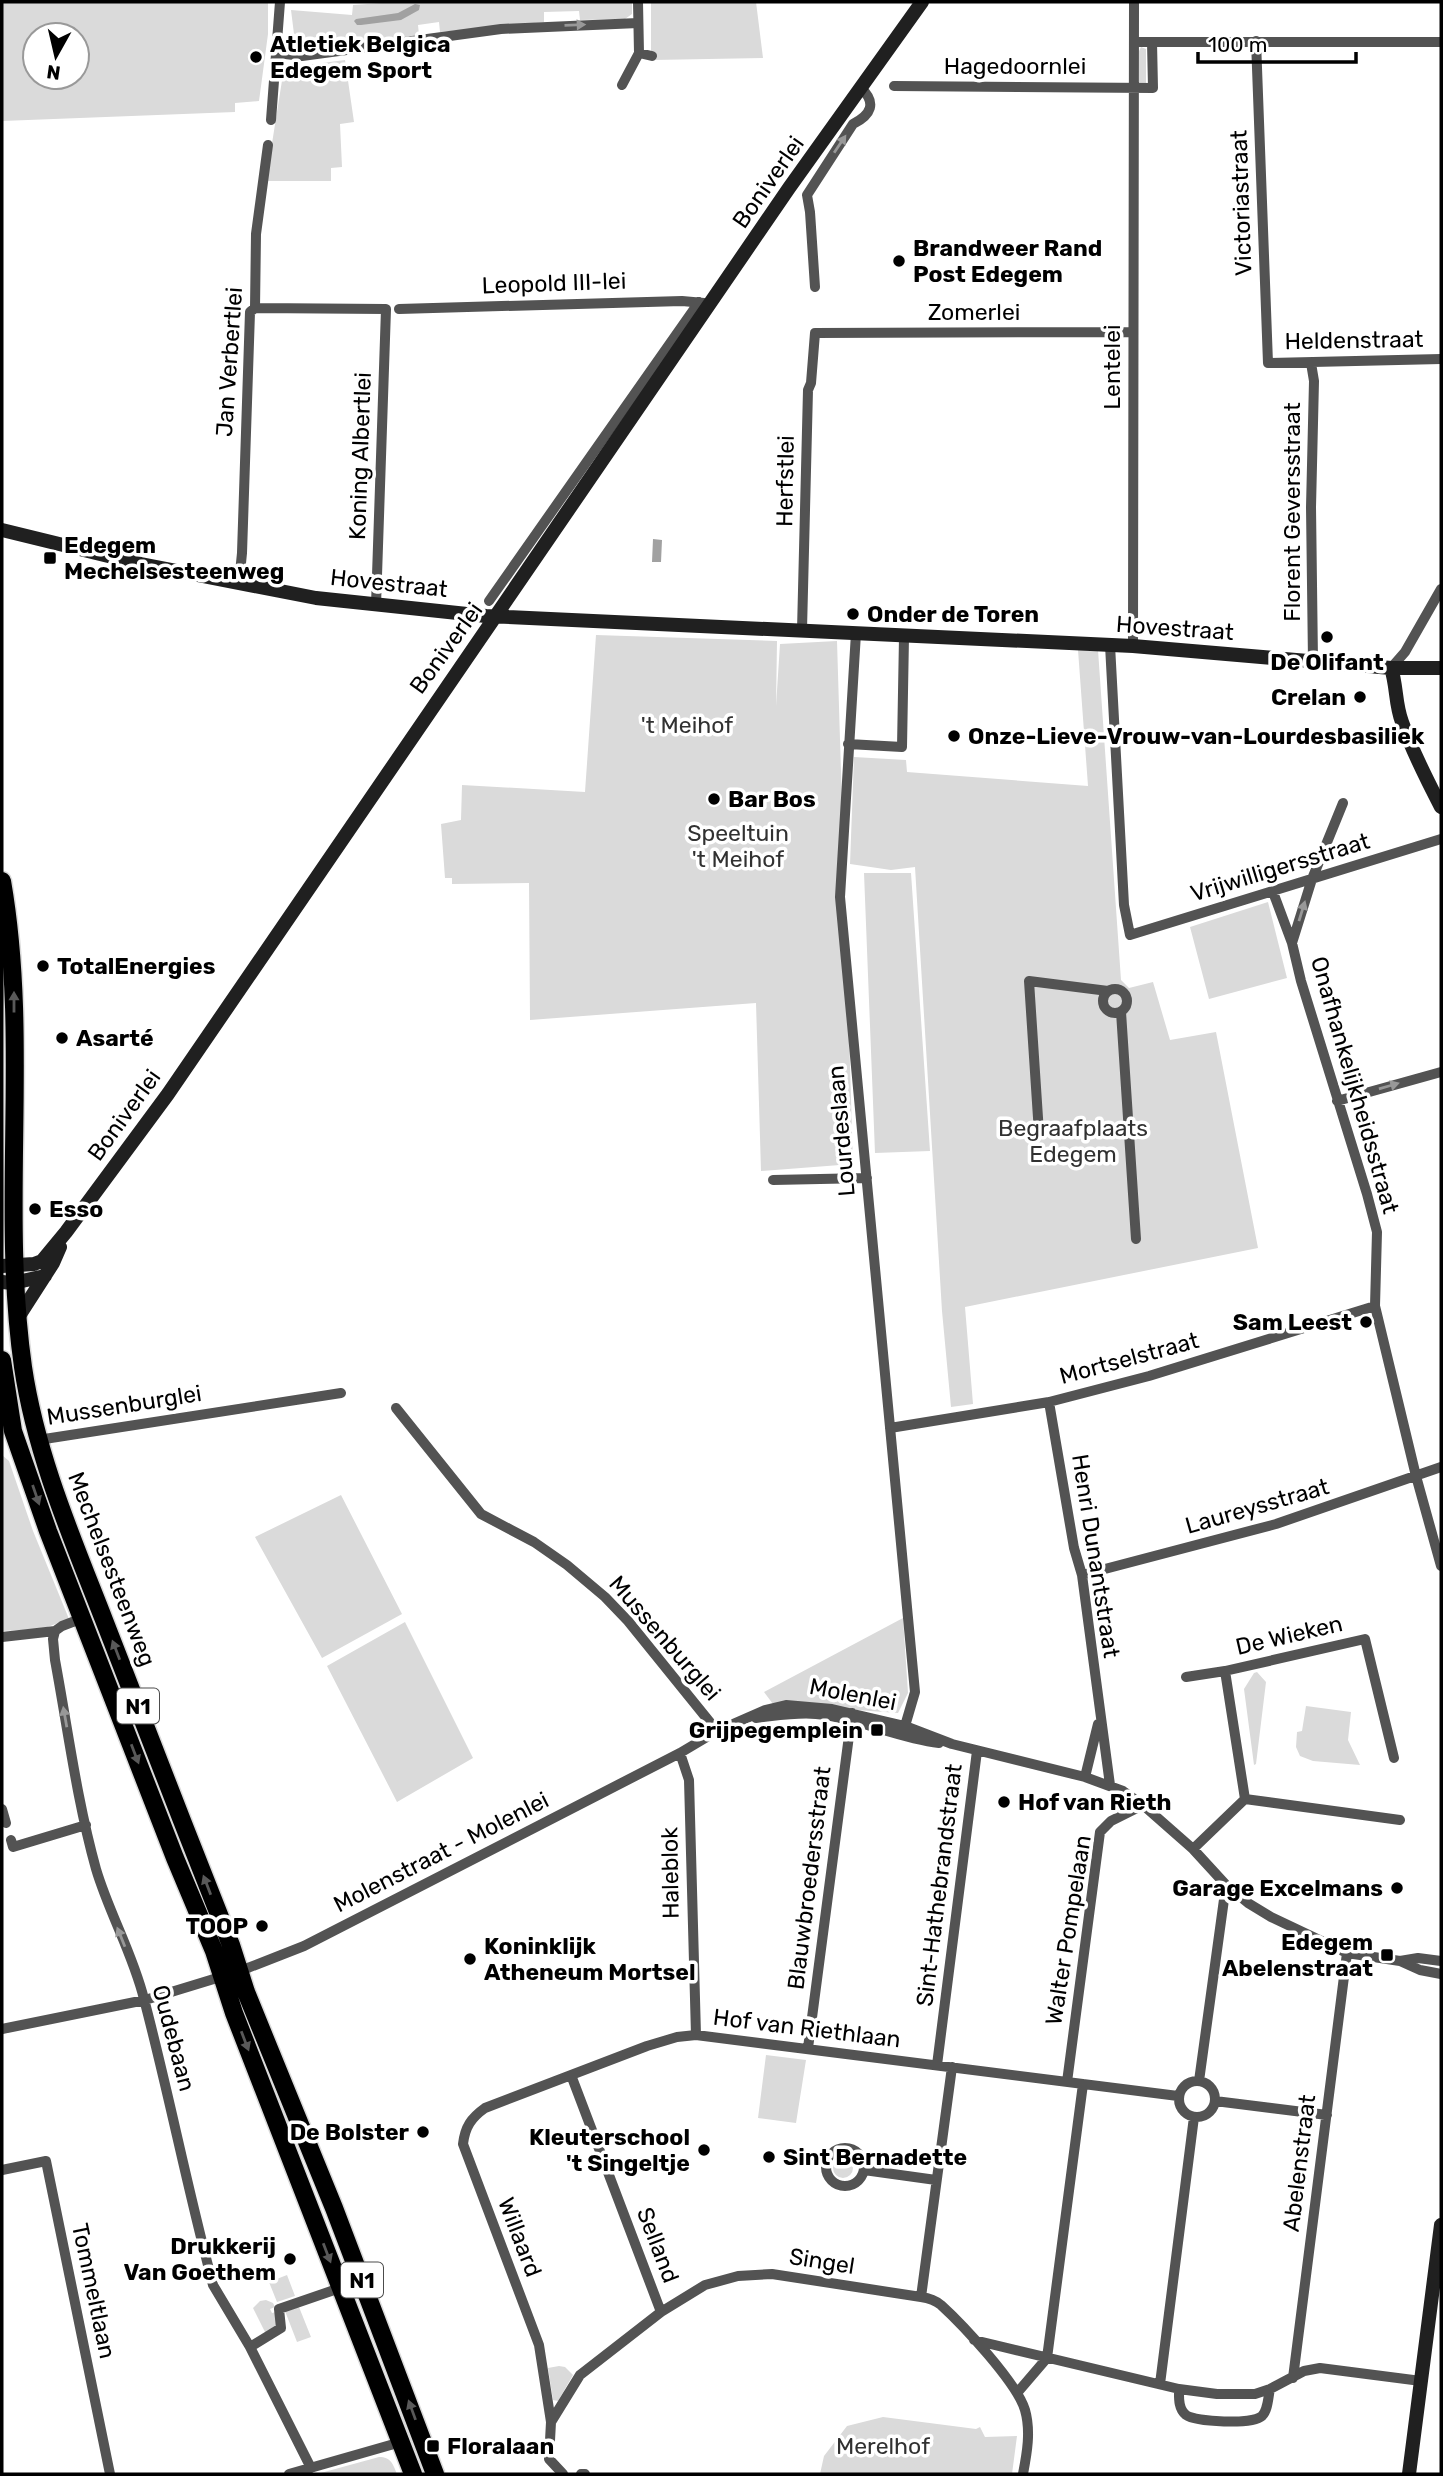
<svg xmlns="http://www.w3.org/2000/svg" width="1443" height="2476" font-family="Rubik,sans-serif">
	<rect width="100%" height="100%" fill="#fff"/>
	<path fill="#dadada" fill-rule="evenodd" d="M2 2H268V34L259 101 235 103V112L2 121ZM35 35H77V77H35Z
		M397 2H632V14L625 19 580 20 579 11 544 12V22L440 32 439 22 418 25 419 35 333 48 331 38 291 41 294 34 291 10 352 15 353 5Z
		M651 2H756L763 58 653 60 651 53Z
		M1141 47 1146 49V83H1139V51Z
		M345 60 354 122 340 124 342 167 331 168V181H266L284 68Z
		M596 635 777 641 776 706 780 644 837 641 853 1164 761 1171 756 1003 530 1020 529 883 452 884V878H445L441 824 461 820 462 785 585 792Z
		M1078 650H1098L1121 980 1129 988 1153 982 1170 1040 1216 1032 1258 1248 965 1307 973 1404 951 1407 942 1311 915 867 891 870 850 864 854 757 906 760 907 772 1088 786Z
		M864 873H911L930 1151 875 1153Z
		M1268 902 1287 978 1209 999 1190 927Z
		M2 1455 9 1461 33 1531 69 1619 42 1629 2 1631Z
		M341 1495 402 1614 322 1658 255 1537Z
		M903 1618 908 1693 898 1713 773 1704 764 1692Z
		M405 1622 473 1758 397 1802 327 1666Z
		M1257 1672 1266 1682 1256 1764 1254 1765 1244 1689 1254 1673Z
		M1306 1706 1351 1712 1348 1740 1360 1765 1313 1761 1300 1756 1296 1747 1297 1732 1302 1731Z
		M766 2055 806 2060 796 2123 758 2118Z
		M833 2168a10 10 0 1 1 20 0a10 10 0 1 1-20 0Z
		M287 2275 295 2296 277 2302 269 2282Z
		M260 2301 266 2300 273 2303 275 2307 270 2309 272 2313 276 2312 279 2323 266 2334 253 2308Z
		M299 2307 311 2337 297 2342 285 2311Z
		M559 2366 565 2367 573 2375 558 2401 553 2400 548 2368Z
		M883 2417 976 2429 980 2427 985 2437 1017 2436 1012 2474H820L824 2456 847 2426Z
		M379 2457C391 2457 393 2464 397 2474H317Z"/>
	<path fill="#a1a1a1" d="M415 4 420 5 419 10 401 20 361 25H357L354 21 356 19 398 13Z
		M653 539 662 540 661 562H652Z"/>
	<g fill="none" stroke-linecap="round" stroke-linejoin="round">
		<defs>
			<path id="primary" d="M2 881C30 1042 0 1206 23 1367 36 1455 72 1538 104 1620 146 1728 188 1837 231 1945L246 1992 334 2208 435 2474
				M2 1360 13 1431 48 1531 175 1858 214 1951 234 2013 413 2474"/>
		</defs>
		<use href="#primary" stroke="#dbdbdb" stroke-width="21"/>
		<path stroke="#535353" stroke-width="10" d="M638 2 639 53
			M1256 41 1268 363 1441 359
			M1134 42H1441
			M277 53 302 56 501 29 638 23
			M622 85 639 53 652 56
			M894 86 1153 88 1152 42
			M271 120 280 2
			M807 195 853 124C871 115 877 103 861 88
			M807 195 810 212 815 287
			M255 308 386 309 376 605
			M399 309 682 301 704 303
			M1311 363 1314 381 1311 507 1313 661
			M239 583 242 553 250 312 255 308 256 234 268 145
			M489 601 699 302
			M802 630 808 390 811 383 815 333 1133 332
			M856 633 840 897 915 1692 905 1726
			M1110 645 1124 905 1130 935 1441 839
			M1133 646 1134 2
			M1391 668 1405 652 1441 589
			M848 744 902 747 904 637
			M1273 892 1292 943 1301 981 1367 1194 1377 1232 1375 1306 1416 1476 1441 1566
			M1292 943 1312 879 1343 803
			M1103 1001a12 12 0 1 1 24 0a12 12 0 1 1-24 0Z
			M1121 1012 1136 1239
			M1337 1101 1441 1072
			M1039 1133 1029 981 1108 991
			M773 1180 867 1178
			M1049 1402 1074 1548 1082 1575 1110 1785
			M396 1408 481 1514 534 1542 567 1565 605 1597 628 1621 717 1731
			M890 1428 1049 1402 1149 1376 1375 1306
			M38 1440 341 1393
			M1082 1575 1276 1524 1441 1467
			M55 1631 53 1639 55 1660C68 1730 77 1801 96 1869 109 1913 133 1954 144 1999 168 2090 186 2182 210 2273L213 2285 250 2347 311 2468
			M2 1637 55 1631 62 1626 83 1618
			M1186 1677 1225 1671
			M756 1718C775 1716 796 1712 816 1714 858 1718 897 1738 939 1743
			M680 1753 689 1780 696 2035
			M1085 1777 1098 1724
			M1245 1799 1400 1820
			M2 1809 6 1823
			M11 1840 13 1847 86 1825
			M1193 1849 1245 1799 1225 1671 1365 1639 1394 1758
			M1400 1961 1420 1970 1441 1974
			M2 2029 145 2000 240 1971 304 1946 680 1753 717 1731 765 1710 786 1705 832 1709 905 1726 952 1744 1085 1777 1123 1791 1143 1805 1193 1849 1226 1885 1248 1903 1271 1917 1347 1953 1400 1961 1418 1958 1441 1961
			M808 2048 852 1713
			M937 2065 977 1751
			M571 2075 661 2312
			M1179 2099a18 18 0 1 1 36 0a18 18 0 1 1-36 0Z
			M1199 2081 1226 1885
			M1067 2082 1100 1832 1111 1821 1143 1805
			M1215 2101 1327 2115
			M826 2167a19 19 0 1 1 38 0a19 19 0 1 1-38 0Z
			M2 2170 46 2161 110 2474
			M864 2170 936 2180
			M921 2297 952 2067
			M974 2340 1179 2389 1217 2394H1255L1270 2389 1304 2371 1320 2368 1421 2381
			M250 2347 281 2328 279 2309 340 2288
			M1293 2378 1347 1953
			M1160 2384 1194 2117
			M1179 2389C1179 2397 1178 2409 1186 2415 1196 2422 1252 2425 1262 2416 1268 2410 1268 2398 1270 2389
			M1017 2393 1047 2358 1083 2084
			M551 2422 539 2345 463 2144C465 2127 471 2118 485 2108L647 2046 677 2037 696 2035 1178 2096
			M289 2474 401 2442
			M563 2474 549 2459 551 2422 580 2375 661 2312 705 2285 738 2276 772 2274 921 2297C928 2298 935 2300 941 2305 963 2325 1017 2383 1025 2410 1031 2431 1027 2453 1023 2474
			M581 2474H585"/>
		<path stroke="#202020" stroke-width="14" d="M2 530 141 564 316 598 486 616 1133 646 1391 668H1441
			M1391 668C1397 686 1395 704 1402 722 1412 751 1427 780 1441 807
			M2 1266 34 1264 42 1261 66 1232 168 1094 789 188 922 2
			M2 1282 13 1283 45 1276
			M17 1319 53 1263 60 1247
			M1409 2474 1441 2225"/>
		<use href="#primary" stroke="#000" stroke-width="18"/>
	</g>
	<defs><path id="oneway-solid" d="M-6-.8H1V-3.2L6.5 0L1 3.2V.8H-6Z" transform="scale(1.75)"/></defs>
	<g fill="#989898">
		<use href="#oneway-solid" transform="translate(575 25) rotate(-2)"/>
		<use href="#oneway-solid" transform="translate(840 144) rotate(-56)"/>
		<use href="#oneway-solid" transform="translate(1302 911) rotate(-73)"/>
		<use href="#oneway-solid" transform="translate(1389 1086) rotate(-16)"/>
		<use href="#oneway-solid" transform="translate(65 1717) rotate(-100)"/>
		<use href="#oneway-solid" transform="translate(121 1937) rotate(-112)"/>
	</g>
	<g fill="#595959">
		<use href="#oneway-solid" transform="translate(14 1002) rotate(-90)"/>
		<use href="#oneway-solid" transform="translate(36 1495) rotate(71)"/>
		<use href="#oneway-solid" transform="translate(116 1650) rotate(-111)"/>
		<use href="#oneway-solid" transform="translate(135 1754) rotate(69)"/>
		<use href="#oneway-solid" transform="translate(207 1885) rotate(-111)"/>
		<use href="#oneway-solid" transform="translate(245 2041) rotate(69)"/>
		<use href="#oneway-solid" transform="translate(327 2253) rotate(69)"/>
		<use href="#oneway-solid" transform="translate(412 2410) rotate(-110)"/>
	</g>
	<g fill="#000" stroke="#fff" stroke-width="2.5">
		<circle cx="256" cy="57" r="7"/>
		<circle cx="899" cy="261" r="7"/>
		<rect x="43" y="551" width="14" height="14" rx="3.5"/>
		<circle cx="853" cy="614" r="7"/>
		<circle cx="1327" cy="637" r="7"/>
		<circle cx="1360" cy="697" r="7"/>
		<circle cx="954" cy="736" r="7"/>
		<circle cx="714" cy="799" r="7"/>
		<circle cx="43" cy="966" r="7"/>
		<circle cx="62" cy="1038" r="7"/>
		<circle cx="35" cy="1209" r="7"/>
		<circle cx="1366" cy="1322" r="7"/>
		<rect x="870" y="1723" width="14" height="14" rx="3.5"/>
		<circle cx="1004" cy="1802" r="7"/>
		<circle cx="1397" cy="1888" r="7"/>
		<circle cx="262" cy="1926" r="7"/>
		<rect x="1380" y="1948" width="14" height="14" rx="3.5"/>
		<circle cx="470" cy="1959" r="7"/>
		<circle cx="423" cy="2132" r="7"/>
		<circle cx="704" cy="2150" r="7"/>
		<circle cx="769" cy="2157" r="7"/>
		<circle cx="290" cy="2259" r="7"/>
		<rect x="426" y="2439" width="14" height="14" rx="3.5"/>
	</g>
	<g text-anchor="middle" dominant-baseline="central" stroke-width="7" stroke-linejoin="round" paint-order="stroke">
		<g fill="#fff" stroke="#4c4c4c" stroke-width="2">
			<rect x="117" y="1688.5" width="42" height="35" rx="5"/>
			<rect x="341" y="2262.5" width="42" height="35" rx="5"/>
		</g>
		<g font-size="21" font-weight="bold" fill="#000">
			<text x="138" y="1706">N1</text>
			<text x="362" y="2280">N1</text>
		</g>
		<g font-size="23" font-weight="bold" fill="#000" stroke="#fff" text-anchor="start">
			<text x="270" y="44">Atletiek Belgica<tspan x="270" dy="26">Edegem Sport</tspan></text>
			<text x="913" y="248">Brandweer Rand<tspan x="913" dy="26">Post Edegem</tspan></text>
			<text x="64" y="545">Edegem<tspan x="64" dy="26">Mechelsesteenweg</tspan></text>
			<text x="867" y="614">Onder de Toren</text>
			<text x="1327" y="662" text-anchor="middle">De Olifant</text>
			<text x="1346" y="697" text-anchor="end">Crelan</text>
			<text x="968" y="736">Onze-Lieve-Vrouw-van-Lourdesbasiliek</text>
			<text x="728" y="799">Bar Bos</text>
			<text x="57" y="966">TotalEnergies</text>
			<text x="76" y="1038">Asarté</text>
			<text x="49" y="1209">Esso</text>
			<text x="1352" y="1322" text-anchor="end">Sam Leest</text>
			<text x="863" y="1730" text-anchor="end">Grijpegemplein</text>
			<text x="1018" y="1802">Hof van Rieth</text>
			<text x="1383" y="1888" text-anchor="end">Garage Excelmans</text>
			<text x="248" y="1926" text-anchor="end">TOOP</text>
			<text x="1373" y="1942" text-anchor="end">Edegem<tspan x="1373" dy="26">Abelenstraat</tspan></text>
			<text x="484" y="1946">Koninklijk<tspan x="484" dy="26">Atheneum Mortsel</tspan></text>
			<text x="409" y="2132" text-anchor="end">De Bolster</text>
			<text x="690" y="2137" text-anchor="end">Kleuterschool<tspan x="690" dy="26">'t Singeltje</tspan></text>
			<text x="783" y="2157">Sint Bernadette</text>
			<text x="276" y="2246" text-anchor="end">Drukkerij<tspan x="276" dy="26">Van Goethem</tspan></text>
			<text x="447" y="2446">Floralaan</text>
		</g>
		<g font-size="23" fill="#000" stroke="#fff">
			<text x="1015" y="66">Hagedoornlei</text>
			<text transform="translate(768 182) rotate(-55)">Boniverlei</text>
			<text transform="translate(1241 203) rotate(-92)">Victoriastraat</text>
			<text transform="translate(554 283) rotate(-2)">Leopold III-lei</text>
			<text x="974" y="312">Zomerlei</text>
			<text transform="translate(1354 340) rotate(-1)">Heldenstraat</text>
			<text transform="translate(229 362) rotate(-86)">Jan Verbertlei</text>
			<text transform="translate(1112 367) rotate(-90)">Lentelei</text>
			<text transform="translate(360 456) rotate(-88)">Koning Albertlei</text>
			<text transform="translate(785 481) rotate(-89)">Herfstlei</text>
			<text transform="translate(1292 512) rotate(-90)">Florent Geversstraat</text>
			<text transform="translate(389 583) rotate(6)">Hovestraat</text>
			<text transform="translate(1175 628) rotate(4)">Hovestraat</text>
			<text transform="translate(446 648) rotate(-54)">Boniverlei</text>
			<text transform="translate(1280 867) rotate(-17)">Vrijwilligersstraat</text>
			<text transform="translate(1355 1085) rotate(74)">Onafhankelijkheidsstraat</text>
			<text transform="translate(124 1115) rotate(-54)">Boniverlei</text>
			<text transform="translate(841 1131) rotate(-95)">Lourdeslaan</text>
			<text transform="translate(1129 1358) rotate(-15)">Mortselstraat</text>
			<text transform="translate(124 1405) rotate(-9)">Mussenburglei</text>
			<text transform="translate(1257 1506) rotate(-16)">Laureysstraat</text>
			<text transform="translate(1096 1556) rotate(81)">Henri Dunantstraat</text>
			<text transform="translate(112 1569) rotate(69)">Mechelsesteenweg</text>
			<text transform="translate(1289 1635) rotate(-13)">De Wieken</text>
			<text transform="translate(665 1638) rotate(49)">Mussenburglei</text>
			<text transform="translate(853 1694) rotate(11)">Molenlei</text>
			<text transform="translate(441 1852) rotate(-27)">Molenstraat - Molenlei</text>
			<text transform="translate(670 1873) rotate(-91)">Haleblok</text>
			<text transform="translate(809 1878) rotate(-83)">Blauwbroedersstraat</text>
			<text transform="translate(939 1885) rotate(-83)">Sint-Hathebrandstraat</text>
			<text transform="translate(1068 1930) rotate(-81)">Walter Pompelaan</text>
			<text transform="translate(807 2028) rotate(7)">Hof van Riethlaan</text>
			<text transform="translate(174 2038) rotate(75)">Oudebaan</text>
			<text transform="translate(1299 2163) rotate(-83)">Abelenstraat</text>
			<text transform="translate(520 2237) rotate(69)">Willaard</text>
			<text transform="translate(658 2245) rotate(69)">Selland</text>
			<text transform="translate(822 2261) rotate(9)">Singel</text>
			<text transform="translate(94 2291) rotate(78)">Tommeltlaan</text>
		</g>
		<g font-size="23" fill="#313131" stroke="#fff">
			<text x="687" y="725">'t Meihof</text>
			<text x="738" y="833">Speeltuin<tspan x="738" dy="26">'t Meihof</tspan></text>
			<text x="1073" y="1128">Begraafplaats<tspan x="1073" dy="26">Edegem</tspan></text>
			<text x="883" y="2446">Merelhof</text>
		</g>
	</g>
	<rect width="1443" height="2476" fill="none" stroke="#000000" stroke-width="7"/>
	<g transform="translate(56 56) rotate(188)"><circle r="33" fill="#ffffff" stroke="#999999" stroke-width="2"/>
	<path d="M0-5L12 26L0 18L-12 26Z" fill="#000000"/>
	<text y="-10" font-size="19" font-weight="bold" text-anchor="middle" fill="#000000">N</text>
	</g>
	<path d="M1198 52v10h158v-10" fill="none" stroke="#000000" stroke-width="3.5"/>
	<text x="1208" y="52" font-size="21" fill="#000000" stroke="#ffffff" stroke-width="5" paint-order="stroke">100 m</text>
</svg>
